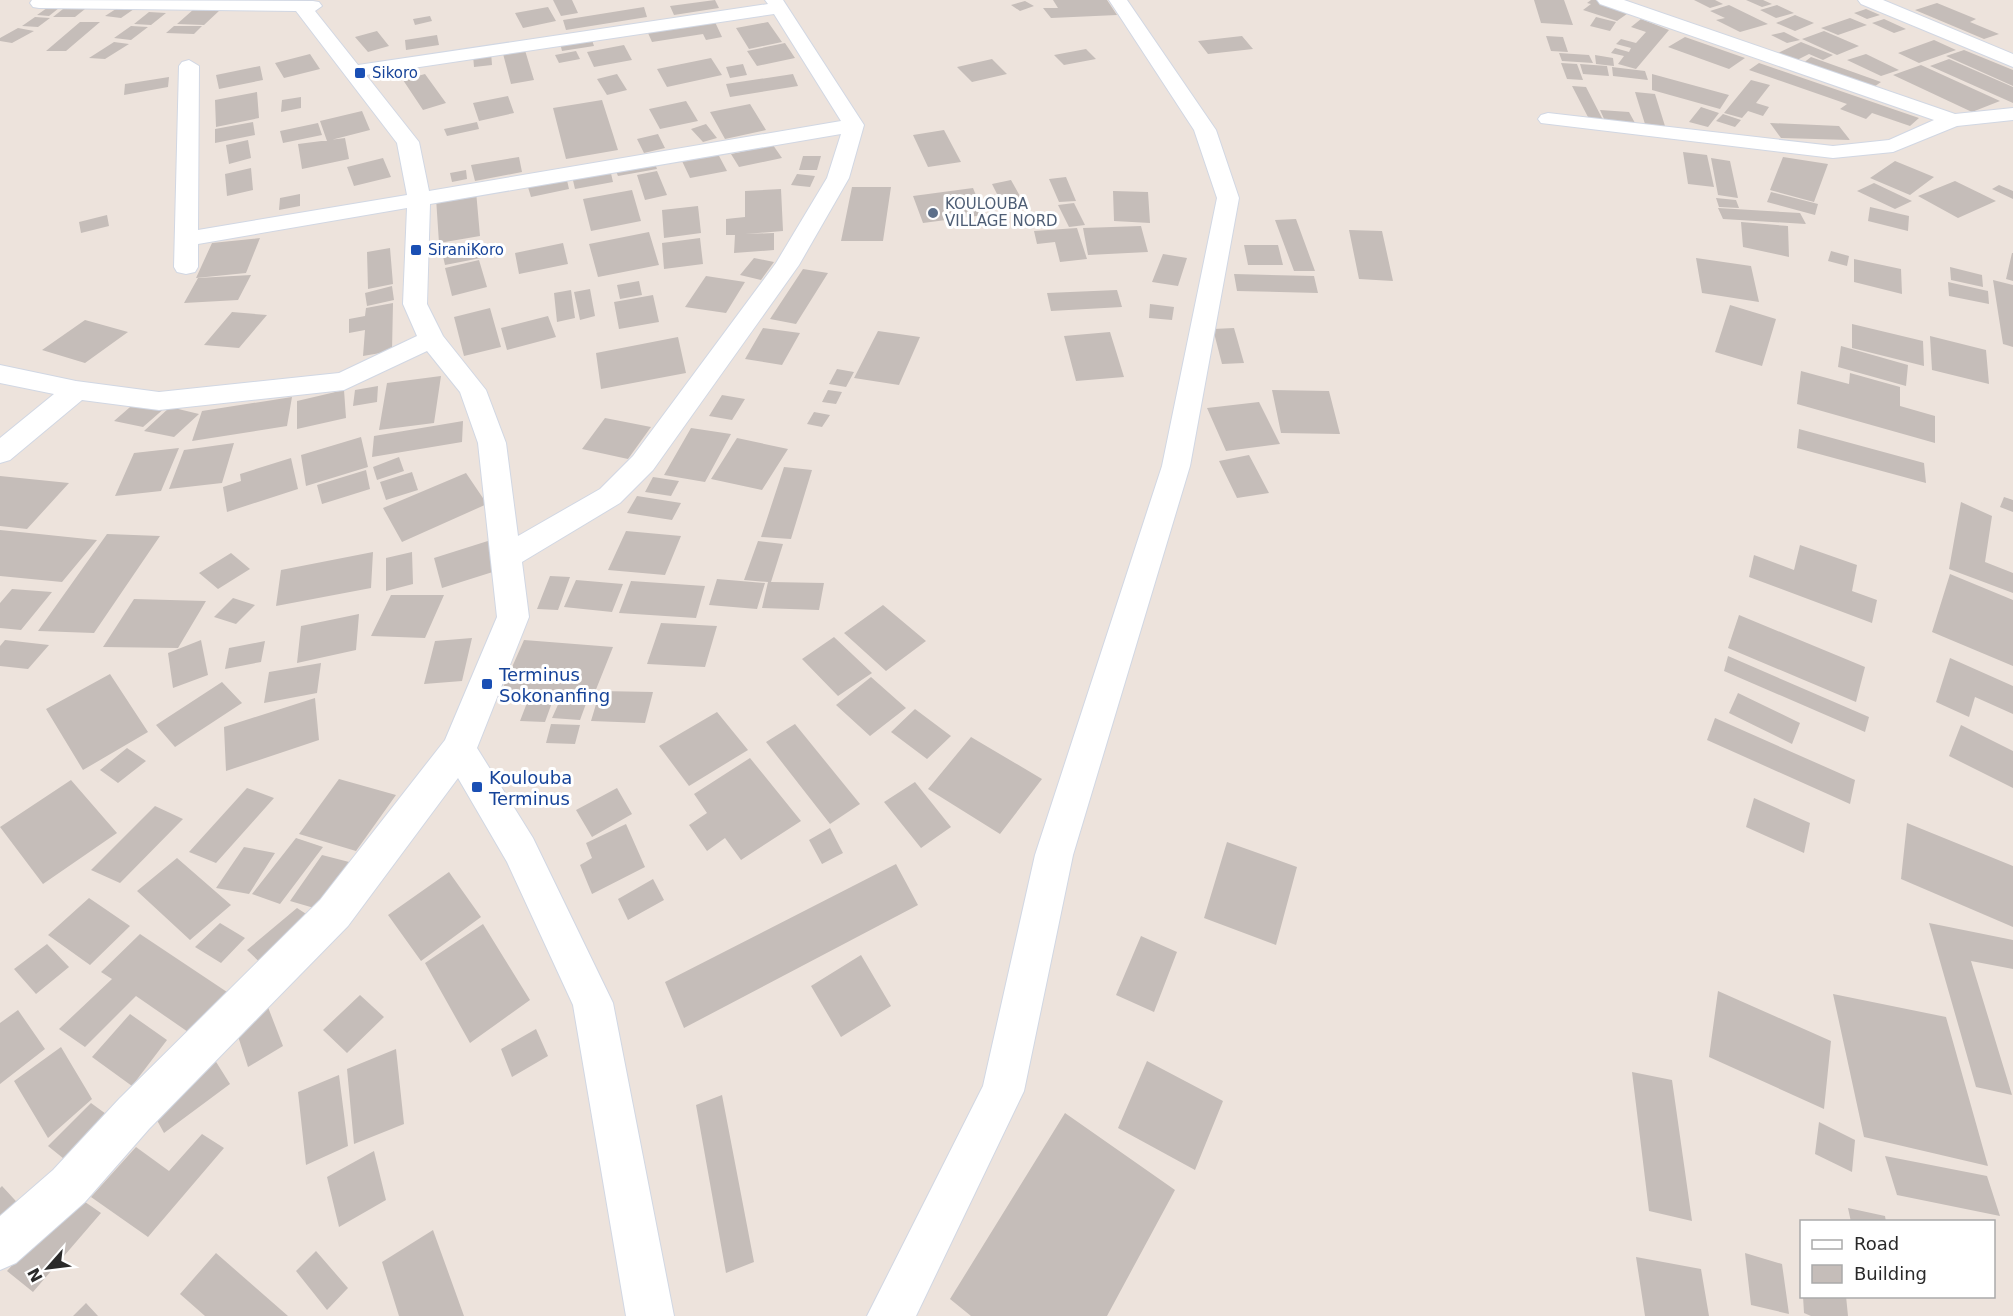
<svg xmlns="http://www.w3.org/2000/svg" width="2013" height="1316" font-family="'DejaVu Sans',sans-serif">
	<rect width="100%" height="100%" fill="#ede3dc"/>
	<path fill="#c5bdb9" d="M553 0H572L578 13 561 16Z
		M715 0 719 8 674 15 670 6Z
		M1053 0H1107L1117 15 1051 18 1043 8H1058Z
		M1534 0H1564L1573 25 1541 23Z
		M1591 0H1596L1631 11 1617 21 1583 10 1591 4 1587 3Z
		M1694 0H1715L1723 4 1710 8Z
		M1746 0H1763L1772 4 1762 7Z
		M1025 1 1034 6 1020 11 1011 5Z
		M1937 3 1976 19 1970 22 1999 34 1984 39 1915 10Z
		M1729 5 1768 24 1740 32 1716 20 1725 18 1710 11Z
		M1777 5 1794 13 1776 18 1760 10Z
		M119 7 134 9 121 18 105 16Z
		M548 7 556 21 523 28 515 13Z
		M644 7 647 17 566 30 563 20Z
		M47 8H59L49 16 37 15Z
		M63 9H85L75 17H53Z
		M194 9 220 10 204 25 177 24Z
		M1866 9 1880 15 1867 19 1854 13Z
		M149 12 166 13 151 25 134 24Z
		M1795 15 1814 23 1795 31 1776 23Z
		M430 16 432 21 415 25 413 19Z
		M35 17 50 18 38 27 22 26Z
		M1596 17 1616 22 1610 31 1590 26Z
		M1850 18 1867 25 1838 35 1821 28Z
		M1641 19 1669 30 1636 69 1618 64 1624 56 1611 53 1615 48 1629 52 1631 48 1616 44 1621 39 1636 43 1646 32 1631 27Z
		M1884 19 1906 29 1894 33 1872 23Z
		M80 22H100L66 51H46Z
		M715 22 722 37 706 40 703 34 652 42 648 33Z
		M768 22 782 42 749 49 736 28Z
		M131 26 148 27 131 40 114 38Z
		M174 26H202L194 34 166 33Z
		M18 28 34 31 12 43 0 41V38Z
		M377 31 389 46 368 52 355 37Z
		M1824 31 1859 46 1837 55 1802 39Z
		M1784 32 1800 40 1787 43 1771 35Z
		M437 35 439 45 406 50 405 40Z
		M1242 36 1253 49 1208 54 1198 41Z
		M1546 36 1563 37 1568 52 1551 51Z
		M591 37 594 46 562 51 560 43Z
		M1685 37 1745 58 1729 69 1668 47Z
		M1934 40 1956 50 1919 63 1898 53Z
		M114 42 129 44 105 59 89 58Z
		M1801 42 1833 55 1823 60 1809 54 1793 62 1774 55Z
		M785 43 795 58 757 66 747 51Z
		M624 45 632 60 594 67 587 52Z
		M524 47 534 80 511 84 502 50Z
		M1086 49 1096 59 1064 65 1054 55Z
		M1964 50 2013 70V86L1946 56Z
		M576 51 580 59 559 63 555 55Z
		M491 52 492 65 474 67 473 55Z
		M1559 53 1589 55 1593 63 1562 61Z
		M310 54 320 69 284 78 275 63Z
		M1866 54 1899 70 1881 76 1847 60Z
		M1595 55 1613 58 1614 66 1596 64Z
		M1811 57 1881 82 1871 89 1802 64Z
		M711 58 722 75 667 87 657 69Z
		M992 59 1007 74 972 82 957 67Z
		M1949 59 2013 87V103L1930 66Z
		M1561 63 1577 64 1583 80 1567 79Z
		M1759 63 1919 118 1910 126 1872 113 1866 119 1840 109 1847 104 1749 70Z
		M743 64 747 75 730 78 726 67Z
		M1580 64 1607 66 1609 76 1583 74Z
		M1921 65 2000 101 1972 112 1893 75Z
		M260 66 263 80 219 89 216 75Z
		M1612 67 1645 71 1648 80 1613 76Z
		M425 74 446 103 423 110 403 80Z
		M617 74 627 90 607 95 597 79Z
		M793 74 798 86 730 97 726 84Z
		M1652 74 1729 95 1720 109 1652 90Z
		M169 77 168 87 124 95 125 84Z
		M1751 80 1770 85 1756 103 1769 107 1763 116 1748 111 1742 118 1724 113Z
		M1572 86 1586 87 1603 120 1589 119Z
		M257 92 259 118 216 127 215 100Z
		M1635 92 1655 94 1665 126 1645 124Z
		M508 96 514 113 479 121 473 103Z
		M301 97V108L281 112 282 100Z
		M602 100 618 150 566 159 553 108Z
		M686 101 698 121 660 129 649 109Z
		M750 104 766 130 725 139 710 112Z
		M1701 107 1719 113 1708 127 1689 122Z
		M1600 110 1629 112 1635 123 1605 121Z
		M362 111 370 130 327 141 320 121Z
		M1723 114 1741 120 1735 127 1716 121Z
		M253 122 255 135 215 143V129Z
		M477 122 479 129 447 136 444 129Z
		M318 123 322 135 283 143 280 131Z
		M1770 123 1839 126 1850 140 1781 138Z
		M706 124 717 138 703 142 691 129Z
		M944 130 961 162 928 167 913 135Z
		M658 134 665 148 644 153 637 139Z
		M345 138 349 159 302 169 298 144Z
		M248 140 251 158 229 164 226 145Z
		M773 145 782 158 739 167 731 154Z
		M1683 152 1707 155 1714 187 1688 184Z
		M718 154 727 171 690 178 682 161Z
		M803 156H821L817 170H799Z
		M519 157 522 172 475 181 471 165Z
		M1783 157 1828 164 1814 202 1770 190Z
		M383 158 391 177 354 186 347 167Z
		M1711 158 1730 161 1738 198 1718 195Z
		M654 161 657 169 618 176 615 169Z
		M1895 161 1934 177 1910 195 1870 178Z
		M251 168 253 190 227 196 225 174Z
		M610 169 613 182 575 189 572 176Z
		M466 170 467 179 452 182 450 173Z
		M657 171 667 195 645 200 637 175Z
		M797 174 815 176 810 187 791 185Z
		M566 176 569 189 531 197 527 184Z
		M1066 177 1076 201 1059 202 1049 179Z
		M1011 180 1026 207 1005 210 992 184Z
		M1955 181 1996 201 1958 218 1918 196Z
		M1874 183 1912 201 1895 209 1857 191Z
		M1999 185 2013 191V199L1992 189Z
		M852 187H891L883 241H841Z
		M973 188 984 215 923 223 913 196Z
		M781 189 783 231 745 234 774 233V250L734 253 735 235H726V219L745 217V191Z
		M632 190 641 221 591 231 583 199Z
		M476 191 480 236 439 243 436 198Z
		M1113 191 1148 192 1150 223 1114 221Z
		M1771 192 1818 204 1815 215 1767 202Z
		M300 194V206L279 210 280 198Z
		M1716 198 1736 200 1739 208 1719 207Z
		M1074 203 1085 225 1069 227 1058 205Z
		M698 206 701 233 664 238 662 210Z
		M1870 207 1909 216 1908 231 1868 221Z
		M1718 208 1800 213 1806 224 1723 219Z
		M107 215 109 226 81 233 79 222Z
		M1296 219 1315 271H1294L1275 220Z
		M1741 222 1788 226 1789 257 1743 247Z
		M1141 226 1148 252 1088 255 1083 228Z
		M1077 228 1087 259 1060 262 1055 242 1037 244 1034 231Z
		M1349 230 1382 231 1393 281 1359 279Z
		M649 232 659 265 598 277 589 244Z
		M260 238 246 273 196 278 212 243Z
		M700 238 703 264 664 269 662 243Z
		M483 243 486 257 445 265 442 252Z
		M563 243 568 264 519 274 515 253Z
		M1244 245H1278L1283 265H1248Z
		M390 248 393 284 368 289 367 252Z
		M1831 251 1849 256 1847 266 1828 261Z
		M2012 253H2013V281L2006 279Z
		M1163 254 1187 258 1178 286 1152 282Z
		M754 258 774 262 761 280 740 275Z
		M1696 258 1751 266 1759 302 1702 293Z
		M1854 259 1901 269 1902 294 1854 282Z
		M479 260 487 287 452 296 445 268Z
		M1950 267 1982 275 1983 287 1951 280Z
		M803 269 828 273 796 324 770 319Z
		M1234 274 1314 276 1318 293 1237 291Z
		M251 275 238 300 184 303 198 278Z
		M706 276 745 282 726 313 685 307Z
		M1993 280 2013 285V347L2003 344Z
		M639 281 642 295 620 299 617 285Z
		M1948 282 1988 291 1989 304 1949 296Z
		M392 286 394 300 367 306 365 293Z
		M590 289 595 316 580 320 574 292Z
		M571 290 575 318 557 322 554 293Z
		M1117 290 1122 307 1051 311 1047 293Z
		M653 295 659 322 619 329 614 302Z
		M393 303 392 351 363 356 365 330 349 333V319L365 316 366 308Z
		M1150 304 1174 307 1172 320 1149 318Z
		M1730 305 1776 319 1762 366 1715 352Z
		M490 308 501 347 464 356 454 317Z
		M232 312 267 315 239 348 204 345Z
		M548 316 556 337 507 350 501 328Z
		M85 320 128 332 85 363 42 350Z
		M1852 324 1923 341 1924 366 1852 348Z
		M763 328 800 333 782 365 745 359Z
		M1234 328 1244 363 1222 364 1213 329Z
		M878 331 920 337 899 385 854 378Z
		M1110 332 1124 377 1076 381 1064 336Z
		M1930 336 1986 350 1989 384 1932 370Z
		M678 337 686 373 601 389 596 353Z
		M1841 346 1908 365 1906 386 1838 367Z
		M837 369 854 372 846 387 829 384Z
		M1801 371 1849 384 1850 373 1900 387V406L1935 416V443L1797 404Z
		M441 376 434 423 379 430 387 383Z
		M378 386 377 402 353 406 355 390Z
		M344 390 346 418 297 429V401Z
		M828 390 842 392 836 404 822 402Z
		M1272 390 1329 391 1340 434 1281 433Z
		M722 395 745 399 732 420 709 416Z
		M292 397 287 426 192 441 202 411Z
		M137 401 166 407 143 427 114 421Z
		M1259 402 1280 444 1226 451 1207 408Z
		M170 407 199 414 174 437 144 431Z
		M814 412 830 415 822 427 807 424Z
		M605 418 651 427 628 459 582 449Z
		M463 421 462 442 372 457 374 436Z
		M691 428 731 434 705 482 664 475Z
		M1799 429 1924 463 1926 483 1797 448Z
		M361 437 368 467 306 486 301 455Z
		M737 438 788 449 762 490 711 479Z
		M234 443 222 483 169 489 184 450Z
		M179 448 161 491 115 496 134 453Z
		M1249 455 1269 493 1237 498 1219 461Z
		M399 457 404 471 377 480 373 467Z
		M291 458 298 489 227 512 223 487 241 481 240 474Z
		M784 467 812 470 791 539 761 537Z
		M366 470 370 489 322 504 317 485Z
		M412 472 418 490 386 500 380 482Z
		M466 473 487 504 402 542 383 508Z
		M0 476 69 483 27 529 0 526Z
		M653 477 679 481 671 496 645 492Z
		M637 496 681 503 672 520 627 513Z
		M2004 497 2013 500V512L2000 507Z
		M1961 502 1992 516 1985 562 2013 573V593L1949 569Z
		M0 530 97 540 62 582 0 576Z
		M626 531 681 536 665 575 608 570Z
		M107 534 160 536 94 633 38 631Z
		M491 540 499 570 442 588 434 558Z
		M758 541 783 544 771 582 824 583 819 610 762 608 768 582 744 580Z
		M1800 545 1857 565 1852 591 1877 600 1872 623 1749 577 1754 555 1794 570Z
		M373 552 371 588 276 606 281 570Z
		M412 552 413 584 386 591V558Z
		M231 553 250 569 218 589 199 573Z
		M1950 574 2013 600V666L1932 632Z
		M550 576 570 577 558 610 537 609Z
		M717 579 765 583 757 609 709 605Z
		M576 580 623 584 612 612 564 607Z
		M631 581 705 586 696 618 619 613Z
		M12 589 52 592 21 630 0 628V603Z
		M391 595H444L425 638 371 636Z
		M233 598 255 605 236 624 214 617Z
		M134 599 206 601 178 648 103 647Z
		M883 605 926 641 886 671 844 633Z
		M359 614 356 650 297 663 301 626Z
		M1739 615 1865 667 1856 702 1728 648Z
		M661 623 717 626 705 667 647 664Z
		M834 637 872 673 838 696 802 659Z
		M472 638 462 681 424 684 435 641Z
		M5 640 49 645 28 669 0 666V646Z
		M201 640 208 675 173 688 168 653Z
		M524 640 613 647 593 697 502 690Z
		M265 641 261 662 225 669 229 648Z
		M1728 656 1869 717 1865 732 1724 671Z
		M1950 658 2013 686V714L1975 697 1969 717 1936 702Z
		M321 663 317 693 264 703 269 672Z
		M110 674 148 732 83 770 46 709Z
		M871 677 906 708 870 736 836 705Z
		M222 682 242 703 175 747 156 725Z
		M600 691 653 692 645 723 591 721Z
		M1738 693 1800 723 1792 744 1729 713Z
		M530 695 554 697 545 722 520 721Z
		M315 698 319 740 226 771 224 727Z
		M561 698 587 701 580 720 552 718Z
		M915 709 951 736 927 759 891 732Z
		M717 712 748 750 689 786 659 746Z
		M1715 718 1855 780 1850 804 1707 740Z
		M551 724 580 725 575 744 546 743Z
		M795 724 860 804 830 824 766 742Z
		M1961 725 2013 751V788L1949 756Z
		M971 737 1042 779 1000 834 928 789Z
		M127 748 146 761 118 783 100 770Z
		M750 758 801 821 741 860 725 838 707 851 689 825 707 813 694 794Z
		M339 779 396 795 356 851 299 834Z
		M71 780 117 833 43 884 0 827Z
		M915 782 951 827 921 848 884 802Z
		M247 788 274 798 216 863 189 852Z
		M617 788 632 814 592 837 576 810Z
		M1754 798 1810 823 1804 853 1746 827Z
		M155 806 183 819 120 883 91 870Z
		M1907 823 2013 866V927L1901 879Z
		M626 824 645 867 592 894 580 865 592 858 586 843Z
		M830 828 843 853 822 864 809 840Z
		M296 838 323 847 280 904 252 894Z
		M1227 842 1297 867 1276 945 1204 918Z
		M244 847 275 853 249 894 216 888Z
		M322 855 353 863 321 910 290 901Z
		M177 858 231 905 190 940 137 891Z
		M896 864 918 905 684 1028 665 982Z
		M449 872 481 917 421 961 388 915Z
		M653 879 664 900 628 920 618 899Z
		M89 898 130 926 90 965 48 935Z
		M297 908 320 923 270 972 247 950Z
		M220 923 245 938 221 963 195 947Z
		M1929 923 2013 940V969L1971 961 2012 1095 1976 1087Z
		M483 924 530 1000 470 1043 425 963Z
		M140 934 230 994 191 1034 136 996 85 1047 59 1029 112 979 101 972Z
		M1141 936 1177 952 1154 1012 1116 995Z
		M47 944 69 967 36 994 14 969Z
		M861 955 891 1006 841 1037 811 986Z
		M1718 991 1831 1041 1824 1109 1709 1057Z
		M1833 994 1946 1017 1988 1166 1864 1137Z
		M360 995 384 1017 347 1053 323 1030Z
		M266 1002 283 1046 248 1067 233 1021Z
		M18 1010 45 1049 0 1084V1023Z
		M130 1014 167 1040 132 1086 92 1057Z
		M536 1029 548 1056 512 1077 501 1049Z
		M61 1047 92 1099 48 1138 14 1081Z
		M396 1049 404 1124 354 1144 347 1069Z
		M213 1057 230 1084 164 1133 148 1104Z
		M1147 1061 1223 1101 1195 1170 1118 1128Z
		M1632 1072 1672 1080 1692 1221 1649 1211Z
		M339 1075 348 1146 306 1165 298 1092Z
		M722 1095 754 1262 726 1273 696 1105Z
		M91 1103 117 1122 74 1167 48 1146Z
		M1065 1113 1175 1190 1107 1316H971L950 1299Z
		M1819 1122 1855 1140 1852 1172 1815 1154Z
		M202 1134 224 1148 148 1237 91 1197 136 1147 169 1171Z
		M374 1151 386 1200 339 1227 327 1177Z
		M1885 1156 1987 1176 2000 1216 1897 1195Z
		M2 1186 25 1211 0 1234V1188Z
		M75 1195 101 1213 33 1292 7 1271Z
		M1848 1208 1885 1216 1886 1222H1851Z
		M433 1230 464 1316H399L382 1262Z
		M316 1251 348 1288 327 1310 296 1271Z
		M216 1253 288 1316H205L180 1294Z
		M1745 1253 1782 1264 1789 1314 1751 1305Z
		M1636 1257 1701 1269 1709 1316H1645Z
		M1803 1296H1846L1848 1316H1811L1804 1313Z
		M86 1303 98 1316H73Z"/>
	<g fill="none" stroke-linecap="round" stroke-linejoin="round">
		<defs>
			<path id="minor" d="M32 0 313 1 319 2 322 6 315 11 358 65 768 4 765 0H783L864 125 849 178 799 265 653 470 620 503 522 562 529 617 477 748 533 838 613 1003 674 1316H626L573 1005 507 862 458 778 348 926 149 1129 85 1202 16 1263 0 1270V1216L53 1170 119 1099 320 900 445 740 497 617 478 443 460 392 427 351 344 390 159 410 82 400 10 460 0 463V438L54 394 0 383V365L76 381 159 392 339 373 417 336 403 304 407 208 198 244V267L195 272 186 274 177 272 174 267 179 66 182 62 189 60 199 66 198 230 407 195 397 143 296 11 39 8 33 7 30 3ZM774 14 841 121 429 191 419 142 366 75ZM841 134 827 178 776 263 633 456 600 489 518 536 506 443 486 390 443 336 427 304 430 204Z
				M1109 0H1127L1216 130 1239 198 1190 466 1073 855 1024 1091 916 1316H867L983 1086 1035 855 1162 466 1217 198 1194 130Z
				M1597 0H1624L1955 114 2013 108V120L1957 126 1893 152 1833 158 1541 123 1538 119 1541 115 1548 113 1833 146 1889 140 1934 120 1600 4Z
				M1858 0H1883L2013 54V67L1861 4Z"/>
		</defs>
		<use href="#minor" stroke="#d1d7e3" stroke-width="2"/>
		<use href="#minor" fill="#fff" fill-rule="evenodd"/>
	</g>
	<g fill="#1a4fb4" stroke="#fff" stroke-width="2">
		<rect x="354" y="67" width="12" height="12" rx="3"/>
		<rect x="410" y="244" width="12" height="12" rx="3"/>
		<rect x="481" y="678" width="12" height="12" rx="3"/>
		<rect x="471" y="781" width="12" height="12" rx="3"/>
	</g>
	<circle fill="#5c6f8a" stroke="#fff" stroke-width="2" cx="933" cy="213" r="6"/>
	<g text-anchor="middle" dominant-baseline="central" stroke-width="6" stroke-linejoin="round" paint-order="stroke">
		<g font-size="15" fill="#164399" stroke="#fff" text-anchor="start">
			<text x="372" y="73">Sikoro</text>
			<text x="428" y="250">SiraniKoro</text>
		</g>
		<g font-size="15" fill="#4e5e75" stroke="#fff" text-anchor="start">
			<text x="945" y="204">KOULOUBA<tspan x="945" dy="17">VILLAGE NORD</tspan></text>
		</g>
		<g font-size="18" fill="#164399" stroke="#fff" text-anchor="start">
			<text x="499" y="674">Terminus<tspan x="499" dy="21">Sokonanfing</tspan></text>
			<text x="489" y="777">Koulouba<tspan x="489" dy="21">Terminus</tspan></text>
		</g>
	</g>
	<rect x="1800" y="1220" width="195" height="78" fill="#ffffff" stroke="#aaaaaa" stroke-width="1.5"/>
	<rect x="1812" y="1240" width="30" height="9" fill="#ffffff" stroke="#aaaaaa" stroke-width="1.5"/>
	<text x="1854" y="1250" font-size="18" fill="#2a2a2a">Road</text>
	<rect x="1812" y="1265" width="30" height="18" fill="#c5bdb9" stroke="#aaaaaa" stroke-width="1.5"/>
	<text x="1854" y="1280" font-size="18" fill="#2a2a2a">Building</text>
	<g transform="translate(48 1268) rotate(242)" stroke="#ffffff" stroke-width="4.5" paint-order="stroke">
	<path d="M0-4.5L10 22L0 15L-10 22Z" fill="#2a2a2a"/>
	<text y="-9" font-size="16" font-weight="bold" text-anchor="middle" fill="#2a2a2a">N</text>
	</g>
</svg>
